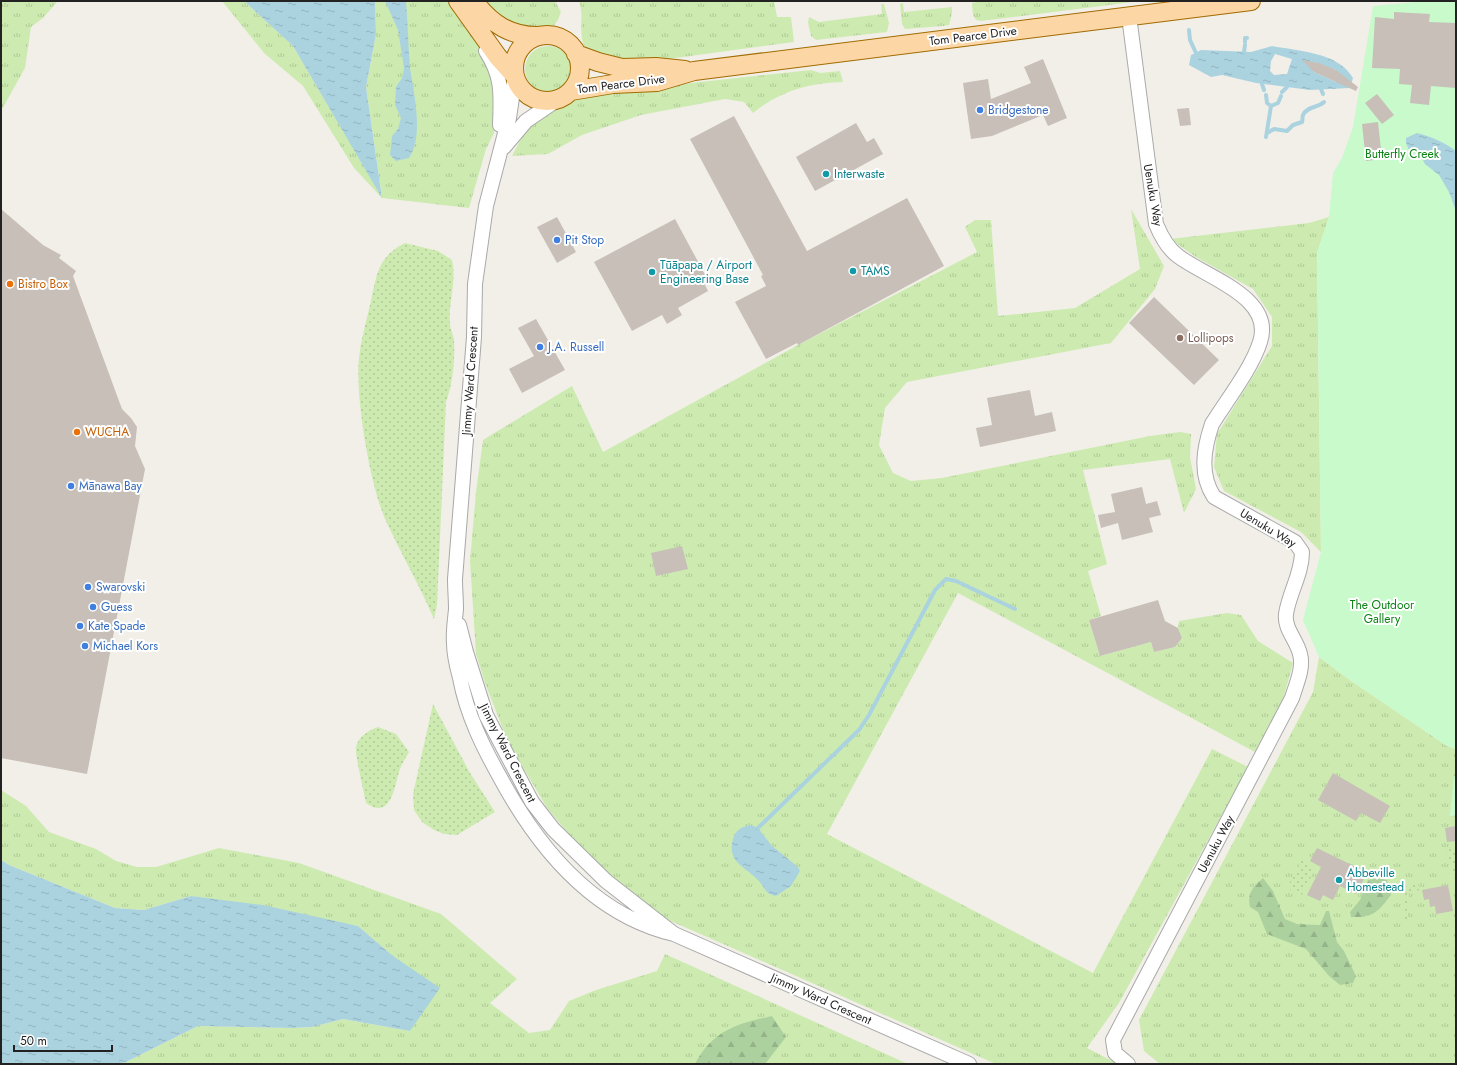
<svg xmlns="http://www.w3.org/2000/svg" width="1457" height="1065" font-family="Jost,sans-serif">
	<defs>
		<pattern id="grass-tufts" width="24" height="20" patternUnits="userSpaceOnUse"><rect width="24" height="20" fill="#cdebb0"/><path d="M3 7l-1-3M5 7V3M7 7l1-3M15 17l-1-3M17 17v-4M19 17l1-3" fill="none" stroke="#b0c997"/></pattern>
		<pattern id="forest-firs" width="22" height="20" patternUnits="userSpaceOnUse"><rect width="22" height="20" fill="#add19e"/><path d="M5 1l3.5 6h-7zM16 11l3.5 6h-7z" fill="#95b388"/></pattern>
		<pattern id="garden-dots" width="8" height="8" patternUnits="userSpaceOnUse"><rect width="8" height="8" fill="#cdebb0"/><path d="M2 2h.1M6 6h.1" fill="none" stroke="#b0c997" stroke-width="1.8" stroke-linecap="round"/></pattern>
		<pattern id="water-ripples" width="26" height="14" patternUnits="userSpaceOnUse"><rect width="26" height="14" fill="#aad3df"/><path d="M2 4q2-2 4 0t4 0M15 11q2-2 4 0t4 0" fill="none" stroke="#92b5bf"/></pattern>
	</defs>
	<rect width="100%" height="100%" fill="#f2efe9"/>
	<path fill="url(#grass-tufts)" d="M1 1H85L57 2 43 18 31 27 25 68 1 111Z
		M222 1H244L293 46 382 197 366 87 376 34 375 1H449L482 48 496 87 497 109 494 133 486 149 469 208 382 198 354 168 303 86 264 53Z
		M481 1H555L561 12 558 20 552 28 538 32 512 27Z
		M579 1H774L777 17H791L794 42 631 64 586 49C577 35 585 17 579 1Z
		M981 1H1141L981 21 976 20 973 15 972 3Z
		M903 3 904 12 952 7V13L949 25 943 26 905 29 902 24 900 4Z
		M881 4H884L889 23 887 32 816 40 811 36 808 23 809 17 819 22 882 14Z
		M525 69a23 23 0 1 1 46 0a23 23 0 1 1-46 0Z
		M811 70 820 73 840 71 843 82C809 83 780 91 753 113L744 102 725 99 641 115 582 135 548 154 512 156 526 129 551 110 580 95Z
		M1131 209 1164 266 1155 289 1111 343 907 382 885 408 879 445 893 473 911 481 942 478 1150 436 1180 432 1191 434 1190 457 1196 489 1184 513 1170 459 1083 470 1107 564 1088 571 1101 616 1089 620 1100 656 1151 642 1154 652 1175 647 1182 638 1178 628 1179 621 1227 613 1241 615 1258 641 1293 663 1282 703 1255 752 958 593 827 834 1093 973 1212 749 1248 767 1119 1003 1087 1048 1118 1064H996L664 918 593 863 547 808 508 742 485 683 476 654 470 561 476 492 483 440 572 386 603 452 798 345 977 252 965 227 975 220H991L998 316 1075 308 1140 269Z
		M1329 217 1317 253 1321 552 1301 532 1224 491 1214 467 1217 434 1272 346V317L1253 289 1196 257 1170 239 1309 223Z
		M1319 657 1347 678 1447 746 1456 749V774L1450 816 1456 815V1064H1160L1144 1051 1139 1020 1313 692Z
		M1 790 26 806 49 832 96 849 116 861 137 867H156L219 848 299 863 441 914 517 979 490 1003 529 1033 550 1030 569 1001 596 990 657 971 665 954 908 1064H117L126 1062 198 1026 292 1028 312 1027 343 1019 410 1031 393 956 358 926 191 896 144 910 115 908 9 865 1 860Z"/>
	<path fill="url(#forest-firs)" d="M1263 878 1273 891 1285 919 1297 924 1320 925 1326 911H1329L1337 942 1344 951 1356 976 1353 983 1340 985 1329 976 1306 949 1267 934 1258 912 1250 907C1247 893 1253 887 1263 878Z
		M1378 878 1387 880 1391 895C1378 912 1373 918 1351 917L1350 912 1360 900 1368 880Z
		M772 1016 786 1037 765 1064H695C713 1030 737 1024 772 1016Z"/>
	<path fill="#c8facc" d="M1427 1H1456V749L1447 746 1347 678 1319 657 1303 620 1321 552 1317 253 1329 217 1333 173 1342 158 1353 127 1373 6Z
		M1456 774V815L1450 816 1454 777Z"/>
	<path fill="url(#garden-dots)" d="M405 243 438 251 452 260C457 282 448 302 450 324 450 329 453 334 454 339 455 358 453 384 446 402L437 605 434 619C420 586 401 554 386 521 370 486 355 397 359 358 361 340 366 322 370 305 377 276 376 258 405 243Z
		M433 704 470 773 495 812 457 835 444 834 434 830 422 822 414 810 413 794Z
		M378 727 396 734 409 752C406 758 402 763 400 769 395 783 392 822 366 803 364 792 355 756 356 747 358 737 369 730 378 727Z
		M1456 848V885L1451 861H1448L1446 850Z
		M1302 857 1309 861 1307 865 1315 869 1302 895 1287 888Z
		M1418 884 1420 890 1409 892 1407 923 1404 924 1403 887Z"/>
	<path fill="url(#water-ripples)" fill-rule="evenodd" d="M244 1H375L376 34 366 87 382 198 293 46Z
		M385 1H406C408 23 408 46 410 68 414 94 424 136 409 158L396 161 390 155 392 136 398 129 401 118 395 105 396 87 402 78 404 68 398 30Z
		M1272 46C1298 51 1338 52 1353 78L1350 88 1310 90 1256 83 1222 75 1211 77 1189 65 1191 55 1201 50 1251 52ZM1275 54 1292 59 1287 74 1274 75 1270 71 1271 61ZM1314 62 1336 70V82L1314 72 1310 66Z
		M1417 133C1432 137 1444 142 1456 151V211L1449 192 1439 175 1425 164 1419 153 1410 152 1406 143V138Z
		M751 825 758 828 772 846 798 867 800 871 791 886 776 896C765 894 765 888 759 881 744 865 725 862 734 836 737 829 744 826 751 825Z
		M1 860 9 865 115 908 144 910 191 896 263 905 358 926 393 956 440 988 410 1031 343 1019 312 1027 292 1028 198 1026 126 1062 117 1064 1 1063Z"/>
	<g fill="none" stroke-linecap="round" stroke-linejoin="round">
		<path stroke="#aad3df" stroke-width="4" d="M1189 30 1190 40 1196 53
			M1245 42V38H1247
			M1244 52 1245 45
			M1262 84 1264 90
			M1321 89 1323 94
			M1282 92 1287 87
			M1266 95 1267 103 1271 106 1266 137
			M1271 106 1278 103 1281 96
			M1267 133 1274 129 1287 131 1293 125 1302 122C1303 119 1302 117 1303 115 1307 106 1318 108 1324 102
			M758 828 859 730 869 715 935 590 946 579 956 581 1015 609"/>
	</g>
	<path fill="#c7bfb8" d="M1394 12 1430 14 1429 22 1456 23V88L1431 86 1429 105 1410 103 1412 85 1399 84 1400 69 1372 68 1375 17 1394 19Z
		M1043 59 1067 118 1048 126 1043 115 992 136 971 139 963 83 988 79 991 99 1031 83 1024 67Z
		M1302 60 1319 63 1336 70 1358 87 1356 91 1314 72Z
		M1377 94 1394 115 1382 124 1365 103Z
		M1189 108 1191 125 1180 126 1177 109Z
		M734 116 807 251 907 198 944 266 798 345 797 343 766 359 735 302 766 286 761 276 763 275 690 139Z
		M1378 122 1382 159 1366 161 1362 124Z
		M856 123 867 142 874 138 883 154 815 191 796 157Z
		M1 209 43 245 61 255 59 258 76 271 73 276 122 409 131 418 137 427 135 446 145 469 87 774 1 758Z
		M557 217 576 252 557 263 537 227Z
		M675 219 709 282 705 285 708 291 678 308 682 315 667 324 662 315 632 331 594 262Z
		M1154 297 1219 360 1194 385 1129 323Z
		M536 319 565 370 522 393 509 369 534 356 518 328Z
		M1030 390 1035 416 1052 412 1056 431 980 447 976 428 992 425 987 398Z
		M1142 487 1146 504 1157 501 1161 515 1149 518 1153 532 1122 540 1118 523 1101 528 1098 515 1115 512 1111 494Z
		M682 546 688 569 656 576 651 553Z
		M1158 600 1165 621 1178 628 1182 638 1175 647 1154 652 1151 642 1100 656 1089 620Z
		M1333 773 1390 806 1380 823 1361 813 1356 821 1318 800Z
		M1456 826V841L1447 842 1445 828Z
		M1317 848 1360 869 1357 876 1364 879 1356 894 1340 886 1333 900 1323 895 1320 901 1307 895 1321 867 1310 861Z
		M1448 885 1453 911 1436 914 1435 906 1430 907 1429 899 1424 900 1422 890Z"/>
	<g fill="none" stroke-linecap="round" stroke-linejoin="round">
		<defs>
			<path id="minor" d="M486 51C503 77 501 95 500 125
				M515 77 509 118 486 206 475 284 474 337 455 579C455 589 456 599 456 609 455 621 453 631 454 643 454 654 457 667 460 678 467 715 483 747 501 779 539 849 593 915 674 934
				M504 147 526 121 557 100
				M459 625 466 652 486 715 532 802 553 829 606 881 674 934 969 1064
				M1128 1064 1115 1053 1113 1040 1292 698C1296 685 1304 668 1300 654 1297 640 1284 629 1286 614 1289 593 1302 574 1302 552L1295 542 1214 497C1199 474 1204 448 1212 424 1227 400 1252 368 1260 342 1275 297 1205 277 1178 256 1167 248 1161 236 1156 224L1129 16"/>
			<path id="major" d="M458 1 498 57 515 76
				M474 1C491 24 511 37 540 36
				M514 68a33 33 0 1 1 66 0a33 33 0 1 1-66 0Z
				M576 54 598 62 622 68 656 67 685 70
				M571 91 613 84 657 82 694 71 1251 1"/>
		</defs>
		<use href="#minor" stroke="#a9a9a9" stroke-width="16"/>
		<use href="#major" stroke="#a06b00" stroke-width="20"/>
		<use href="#minor" stroke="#fff" stroke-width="14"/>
		<use href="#major" stroke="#fcd6a4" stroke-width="18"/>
	</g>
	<g fill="#3f7fe0" stroke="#fff" stroke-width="1.5">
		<circle cx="980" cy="110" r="4"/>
		<circle cx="557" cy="240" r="4"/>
		<circle cx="540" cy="347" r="4"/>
		<circle cx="71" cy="486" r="4"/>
		<circle cx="88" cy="587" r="4"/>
		<circle cx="93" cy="607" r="4"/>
		<circle cx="80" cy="626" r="4"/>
		<circle cx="85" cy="646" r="4"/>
	</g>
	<g fill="#0f9aa8" stroke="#fff" stroke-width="1.5">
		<circle cx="826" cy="174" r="4"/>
		<circle cx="853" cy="271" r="4"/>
		<circle cx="652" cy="272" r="4"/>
		<circle cx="1339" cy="880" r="4"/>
	</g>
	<g fill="#e8710a" stroke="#fff" stroke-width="1.5">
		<circle cx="10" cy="284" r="4"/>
		<circle cx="77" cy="432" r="4"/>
	</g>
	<circle fill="#8d6e63" stroke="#fff" stroke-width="1.5" cx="1180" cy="338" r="4"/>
	<g text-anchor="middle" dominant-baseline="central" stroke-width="4" stroke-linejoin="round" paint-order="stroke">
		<g font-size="12" fill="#222" stroke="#fff">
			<text transform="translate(973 36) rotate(-7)">Tom Pearce Drive</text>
			<text transform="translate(621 84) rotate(-7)">Tom Pearce Drive</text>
			<text transform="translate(1153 195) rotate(80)">Uenuku Way</text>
			<text transform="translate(470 381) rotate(-86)">Jimmy Ward Crescent</text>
			<text transform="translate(1268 528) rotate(31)">Uenuku Way</text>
			<text transform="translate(508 753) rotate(63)">Jimmy Ward Crescent</text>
			<text transform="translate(1216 844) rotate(-62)">Uenuku Way</text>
			<text transform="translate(821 999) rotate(24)">Jimmy Ward Crescent</text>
		</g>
		<g font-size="12" fill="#366cbe" stroke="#fff" text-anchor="start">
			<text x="988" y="110">Bridgestone</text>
			<text x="565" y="240">Pit Stop</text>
			<text x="548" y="347">J.A. Russell</text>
			<text x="79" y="486">Mānawa Bay</text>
			<text x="96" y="587">Swarovski</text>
			<text x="101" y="607">Guess</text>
			<text x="88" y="626">Kate Spade</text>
			<text x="93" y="646">Michael Kors</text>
		</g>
		<g font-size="12" fill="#0c8416" stroke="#fff">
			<text x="1402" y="154">Butterfly Creek</text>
			<text x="1382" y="605">The Outdoor<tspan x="1382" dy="14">Gallery</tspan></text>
		</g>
		<g font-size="12" fill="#0d838f" stroke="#fff" text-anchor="start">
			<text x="834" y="174">Interwaste</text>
			<text x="660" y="265">Tūāpapa / Airport<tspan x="660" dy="14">Engineering Base</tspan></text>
			<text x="861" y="271">TAMS</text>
			<text x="1347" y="873">Abbeville<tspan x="1347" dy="14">Homestead</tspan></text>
		</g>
		<g font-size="12" fill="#c56008" stroke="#fff" text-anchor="start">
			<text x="18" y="284">Bistro Box</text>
			<text x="85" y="432">WUCHA</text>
		</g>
		<g font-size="12" fill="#785e54" stroke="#fff" text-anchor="start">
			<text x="1188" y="338">Lollipops</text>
		</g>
	</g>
	<rect width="1457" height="1065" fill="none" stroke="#222222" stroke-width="4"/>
	<path d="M14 1045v6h98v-6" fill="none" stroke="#222222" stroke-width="2"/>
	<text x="20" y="1045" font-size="12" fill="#222222" stroke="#ffffff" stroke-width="3" paint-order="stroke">50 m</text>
</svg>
